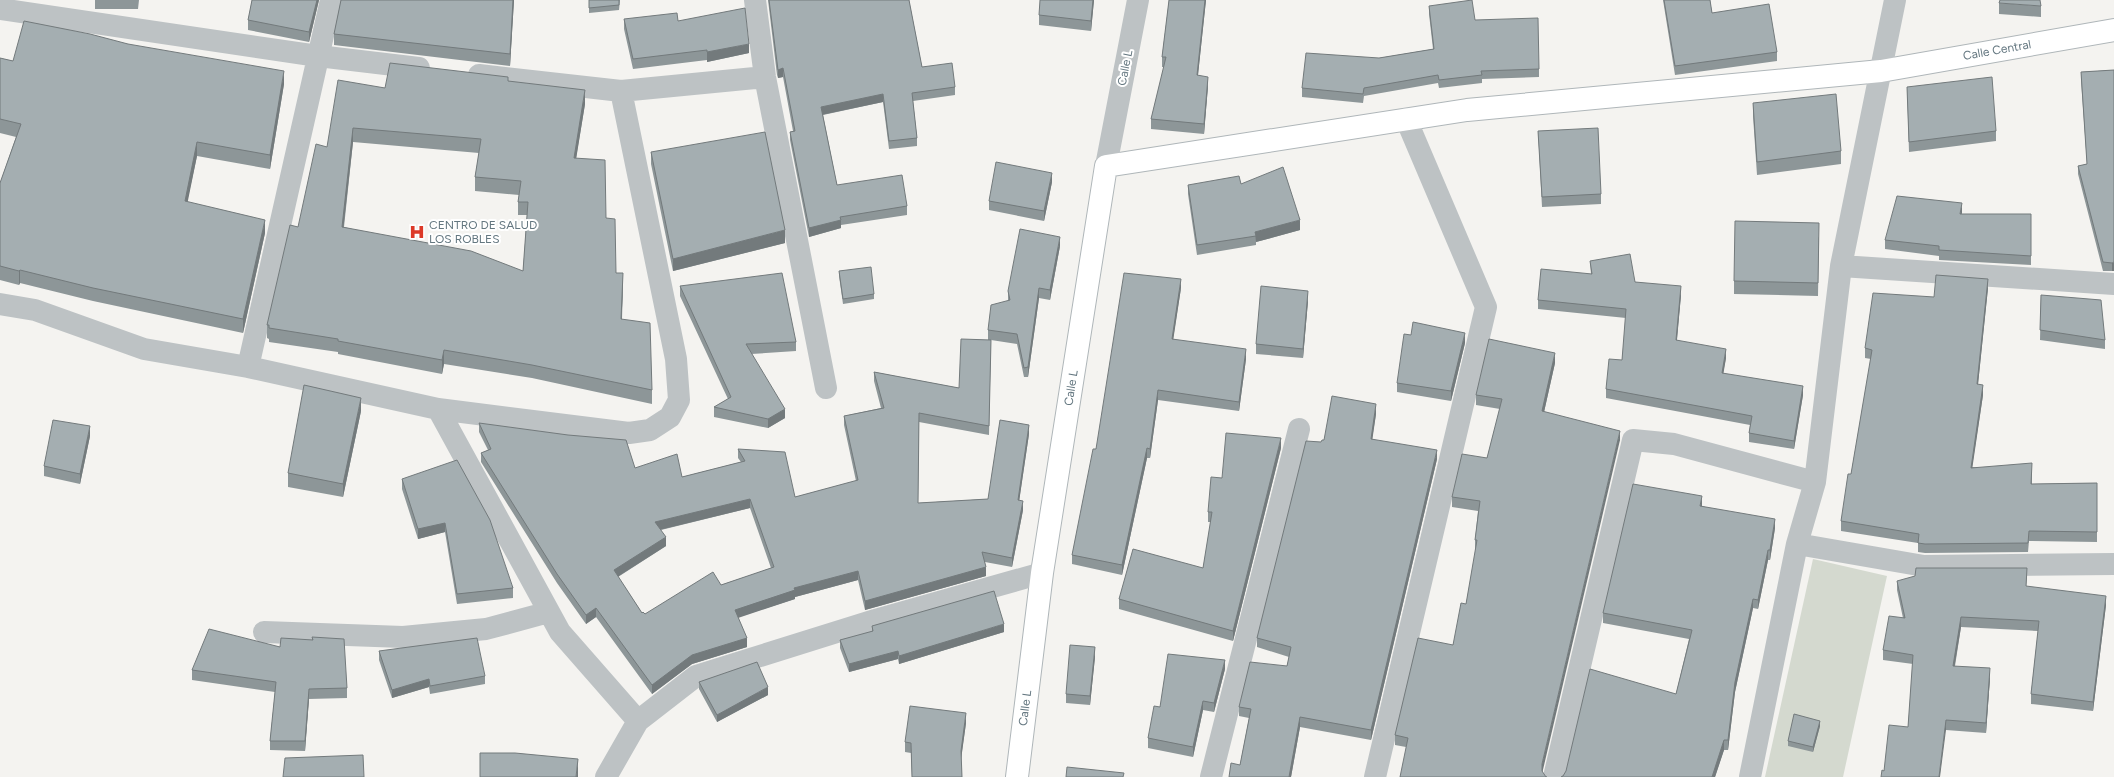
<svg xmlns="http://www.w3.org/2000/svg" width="2114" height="777" font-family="Figtree,sans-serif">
	<rect width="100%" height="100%" fill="#f4f3f0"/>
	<path fill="#d4d9cf" d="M1813 559 1887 576 1843 777H1765Z"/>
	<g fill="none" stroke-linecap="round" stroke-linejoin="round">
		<defs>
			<path id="secondary" d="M1017 777 1042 573 1106 166 1467 110 1881 71 2114 30"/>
		</defs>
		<use href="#secondary" stroke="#afb6b9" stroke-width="24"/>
		<path stroke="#bdc2c4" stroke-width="22" d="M755 0 765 77 826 388
			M0 9 318 56 419 68
			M621 91 765 77
			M1106 166 1138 0
			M1841 266 2114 284
			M0 304 35 310 144 349 248 367 438 409 629 433 650 430 670 417 679 400 676 359 621 91 479 75
			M248 367 331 0
			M438 409 560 632 638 721
			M1797 544 1924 566 2114 564
			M264 632 403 637 486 629 549 612
			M606 777 638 721 696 676 875 620 1042 573
			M1211 777 1299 429
			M1375 777 1486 307 1406 119
			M1554 777 1633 440 1674 444 1815 482
			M1750 777 1797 544 1815 482 1841 266 1895 0"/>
		<use href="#secondary" stroke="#fff" stroke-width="22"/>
	</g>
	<path fill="#8d9698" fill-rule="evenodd" d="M95 0H139L138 9H95Z
		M252 0H319L309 42 248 30V20Z
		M341 0H514L510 66 334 45V34Z
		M589 0H620L619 10 589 13Z
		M768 0H909L922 67 955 87V95L913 101 917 138V146L889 149 883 102 823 115 837 185 907 206V215L841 225V228L809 237 790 140V132L793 131 783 77 778 78 777 75Z
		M1094 0 1091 31 1039 25V15Z
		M1169 0H1206L1198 75 1208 86 1204 134 1151 129V119L1164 67H1162V57Z
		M1663 0H1710L1712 13 1777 52V61L1675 75Z
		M1999 3 2041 6V17L1999 14Z
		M1429 6 1475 20 1539 69V77L1482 79V83L1439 88 1438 83 1364 96 1363 103 1302 97V88L1379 58 1433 49 1429 14Z
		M624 19 678 21 749 53 707 62V60L633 69 624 29Z
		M0 58 13 61 284 84 270 169 197 156 187 202 265 233 243 333 93 301 20 283 19 285 0 280V183L16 137 0 133Z
		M2114 70 2112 271H2103L2078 174V166L2087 164 2081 80V72Z
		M508 81 585 104 576 158 606 218 616 273 623 286 622 319 652 390V404L532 378 444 364 442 374 338 354V352L269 342V339L267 338V325L298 227 327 147 385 88ZM353 142 479 153 475 177V191L519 195 518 202V215H527L523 271 344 227Z
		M1907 87 1996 131V141L1909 152Z
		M1753 103 1841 151V164L1757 175 1753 116Z
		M1538 131 1601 194V204L1542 207Z
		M651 152 785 243 673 271 651 164Z
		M1052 182 1044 221 989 210V201Z
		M1241 184 1300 230 1256 242V245L1197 255 1188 194V185Z
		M1962 214H2031V265L1939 260V256L1885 249V240Z
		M1819 237 1818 296 1734 294V281Z
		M1060 246 1050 300 1039 298 1028 377H1024L1017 344 991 340 989 435 919 422 918 503 988 499 1029 434 1019 501 1023 510 1012 567 985 562 986 576 865 610 858 580 795 597V599L738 617 747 647 692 664 652 694 596 617 586 624 557 583 481 462V453L488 450 479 432V423L635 468 682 477 741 462 738 458V449L795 497 856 481 844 425V416L881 408 874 381V372L959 388 988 340V330L1008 300V291ZM750 508 771 568 721 585 645 614 642 613 618 577 666 546 661 530Z
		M1590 261 1635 282 1681 295 1677 340 1726 358 1723 373 1803 395 1794 449 1749 442V433L1750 425 1606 398V389L1622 360 1626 318 1538 309V300L1591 274Z
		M839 271 874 294V299L843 304 839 276Z
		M680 286 796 342V351L751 354 785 418 768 428 714 417V407L728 399 680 296Z
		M1181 288 1173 339 1246 359 1239 411 1158 400 1150 458H1147L1122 575 1072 564V555L1096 449Z
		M1988 288 1978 384 1983 395 1972 467 2032 473V484L2097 483V542L2029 541 2028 552 1925 553 1918 552V543L1841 531V521L1851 474 1871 359 1865 358V348L1934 297Z
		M2041 295 2105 340V349L2040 340Z
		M1308 301 1303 358 1256 354V344Z
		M1465 343 1451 401 1397 392V383Z
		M1555 363 1544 412 1620 440 1406 747 1395 745V735L1453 645 1466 604 1476 550H1475V540L1478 511 1452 507V497L1487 458 1500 409 1476 405V395Z
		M361 411 343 497 288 487V473Z
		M1376 414 1372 439 1437 459 1371 740 1300 727 1291 777H1229L1240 765 1249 718 1239 716V707L1287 666 1289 657 1257 647V638L1321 442Z
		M90 436 80 484 44 476V466Z
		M1281 448 1233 641 1119 609V599L1203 568 1211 522H1208V512L1222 478Z
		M402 479 513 588V598L457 604 445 532 418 539 402 489Z
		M1702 506 1775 528 1770 560H1768L1758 609 1753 608 1735 692 1728 750H1724L1715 777H1561L1676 694 1689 639 1603 623V613Z
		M2027 577 2026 587 2106 605 2093 711 2031 704V694L2038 631 1961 627 1955 666 1990 678 1986 733 1946 730 1884 771 1908 727 1913 664 1883 660V650L1903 618 1897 590V581Z
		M872 626 1004 632 899 664 898 659 849 672 840 648V640L872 632Z
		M312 637 347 688V698L309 699 305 751 270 750V741L275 692 192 680V670L280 647 312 640Z
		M379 651 485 676V684L430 694 429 687 392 698 379 660Z
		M1095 657 1090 705 1066 703V694Z
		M1225 669 1214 712 1203 710 1193 757 1148 748V738L1160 707Z
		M699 682 768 695 717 722 699 689Z
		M966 723 961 758 962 777H912L911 753 905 752V742Z
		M1820 726 1813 752 1788 746V741Z"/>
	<path fill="#737a7c" d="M317 0H319L309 42V32Z
		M513 0H514L510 66V54Z
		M1093 0H1094L1091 31V21Z
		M1205 0H1206L1197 84V75Z
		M749 44V53L707 62V52Z
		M783 68V77L778 78V70Z
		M284 71V84L270 169V155Z
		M1208 77V86L1204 134V124Z
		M585 90V104L574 172V158Z
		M883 94V102L821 115V107Z
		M353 128V142L342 240V227Z
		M197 142V156L185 215V201Z
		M1052 173V182L1044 221V211Z
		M1962 203V213L1960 224V214Z
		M265 220V233L243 333V319Z
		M841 220V228L809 237V228Z
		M1300 220V230L1256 242 1255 232Z
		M785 230V243L673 271V259Z
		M1060 237V246L1050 300V290Z
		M2114 262V271H2112V263Z
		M20 270V283L19 285V271Z
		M623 273V286L621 332V319Z
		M1181 279V288L1172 348V339Z
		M1988 279V288L1977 394V384Z
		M1681 286V295L1676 349V340Z
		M1039 288V298L1028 377V367Z
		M1308 291V301L1303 358V349Z
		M1465 333V343L1451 401V391Z
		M1246 349V359L1239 411V402Z
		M1726 349V358L1722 382V373Z
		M444 350V364L442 374V360Z
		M1555 353V363L1542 421V411Z
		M1983 385V395L1971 477V468Z
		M1803 386V395L1794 449V441Z
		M1158 390V400L1150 458V449Z
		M361 398V411L343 497V484Z
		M1376 404V414L1371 449V439Z
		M785 409V418L768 428V419Z
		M1029 425V434L1018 509V500Z
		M90 426V436L80 484V474Z
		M1620 431V440L1542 774V764Z
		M1281 438V448L1233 641V631Z
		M1147 448V458L1122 575V565Z
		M1437 450V459L1371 740V730Z
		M1702 496V506L1700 516V506Z
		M750 499V508L655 531V522Z
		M1023 501V510L1012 567V558Z
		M1775 519V528L1770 560V550Z
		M445 523V532L418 539V529Z
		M666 537V546L614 579V570Z
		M1768 550V560L1758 609V600Z
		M986 567V576L865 610V601Z
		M858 571V580L795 597V599L735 619V610L794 588Z
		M2106 596V605L2093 711V702Z
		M1753 599V608L1735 692 1728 750V740L1735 682Z
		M596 608V617L586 624V615Z
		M1961 617V627L1953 675V666Z
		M1004 624V632L899 664V656Z
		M747 638V647L692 664 652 694V685L692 655Z
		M1095 647V657L1090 705V696Z
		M898 651V659L849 672V664Z
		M1225 660V669L1214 712V703Z
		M1990 668V678L1986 733V723Z
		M429 679V687L392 698V690Z
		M768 687V695L717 722V715Z
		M309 689V699L305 751V741Z
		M1203 701V710L1193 757V747Z
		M966 713V723L961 760V751Z
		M1300 717V727L1291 777H1289Z
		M1946 720V730L1940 777H1939Z
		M1820 721V726L1813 752V747Z
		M1724 740V750L1715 777H1712Z
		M578 759V777H576Z"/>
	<path fill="#a4aeb1" stroke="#737a7c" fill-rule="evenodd" d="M252 0H317L309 32 248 20Z
		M341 0H513L510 54 334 34Z
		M589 0H619V5L589 8Z
		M769 0H909L922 67 952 63 955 87 912 93 917 138 889 141 883 94 821 107 837 185 902 175 907 206 840 217 841 220 809 228 790 132 795 131 783 68 778 70Z
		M1040 0H1093L1091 21 1039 15Z
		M1169 0H1205L1197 75 1208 77 1204 124 1151 119 1166 57H1162Z
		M1472 0 1475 20 1538 18 1539 69 1481 71 1482 75 1439 80 1438 75 1364 88 1363 94 1302 88 1306 53 1379 58 1434 49 1429 6Z
		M1664 0H1710L1712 13 1769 4 1777 52 1675 66Z
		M2000 0H2040L2041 6 1999 3Z
		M745 8 749 44 707 52V50L633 59 624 19 677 13 678 21Z
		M24 21 90 34 128 44 284 71 270 155 197 142 185 201 265 220 243 319 93 288 20 270 19 271 0 266V183L21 124 0 119V58L13 61Z
		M390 63 508 77V81L585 90 574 158 605 160 606 218 615 219 616 273H623L621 319 650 323 652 390 532 365 444 350 442 360 338 341V339L269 328V325H267L290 225 298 227 316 144 327 147 338 80 385 88ZM353 128 481 139 475 177 521 181 518 202H528L523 271 471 251 342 227Z
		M2114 70V262L2112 263 2103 262 2078 166 2087 164 2081 72Z
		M1992 77 1996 131 1909 142 1907 87Z
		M1836 94 1841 151 1757 162 1753 103Z
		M1598 128 1601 194 1542 197 1538 131Z
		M765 132 785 230 673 259 651 152Z
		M996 162 1052 173 1044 211 989 201Z
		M1283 167 1300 220 1255 232 1256 236 1197 245 1188 185 1239 176 1241 184Z
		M1897 196 1962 203 1960 214H2031V256L1939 250V246L1885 240Z
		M1735 221 1819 223 1818 283 1734 281Z
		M1020 229 1060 237 1050 290 1039 288 1028 367 1024 368 1017 334 988 330 991 305 1010 300 1008 291Z
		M1630 254 1635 282 1681 286 1676 340 1726 349 1722 373 1803 386 1794 441 1749 433 1752 416 1606 389 1609 359 1622 360 1626 309 1538 300 1541 269 1592 274 1590 261Z
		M871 267 874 294 843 299 839 271Z
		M782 273 796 342 746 344 785 409 768 419 714 407 731 397 680 286Z
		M1124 273 1181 279 1172 339 1246 349 1239 402 1158 390 1150 449 1147 448 1122 565 1072 555 1093 449H1096Z
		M1936 275 1988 279 1977 384 1983 385 1971 468 2032 463 2031 484 2097 483V532L2029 531 2028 543 1925 544 1918 543 1919 534 1841 521 1848 474H1851L1872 350 1865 348 1873 293 1934 297Z
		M1261 286 1308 291 1303 349 1256 344Z
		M2041 295 2101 300 2105 340 2040 330Z
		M1413 322 1465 333 1451 391 1397 383 1404 334 1411 335Z
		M961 339 991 340 989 426 919 413 918 503 988 499 1000 420 1029 425 1018 500 1023 501 1012 558 982 552 986 567 865 601 858 571 794 588 795 590 735 610 747 638 692 655 652 685 596 608 586 615 557 574 481 453 491 449 479 423 568 435 626 440 635 468 677 454 682 477 745 461 738 449 785 452 795 497 858 480 844 416 884 408 874 372 959 388ZM750 499 774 567 721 585 713 572 645 614 643 612 642 613 614 570 666 537 655 522Z
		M1489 339 1555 353 1542 411 1620 431 1542 764V771L1546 777H1547H1400L1408 738 1395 735 1418 638 1453 645 1461 603 1466 604 1477 540H1475L1480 501 1452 497 1462 454 1487 458 1502 399 1476 395Z
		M304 385 361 398 343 484 288 473Z
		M1332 396 1376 404 1371 439 1437 450 1371 730 1300 717 1289 777H1229L1231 763 1240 765 1251 709 1239 707 1250 662 1287 666 1291 647 1257 638 1306 441 1321 442 1322 440H1324Z
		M53 420 90 426 80 474 44 466Z
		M1226 433 1281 438 1233 631 1119 599 1133 549 1203 568 1212 512H1208L1211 477 1222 478Z
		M457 460 490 520 513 588 457 594 445 523 418 529 402 479Z
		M1633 484 1702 496 1700 506 1775 519 1770 550H1768L1758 600 1753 599 1735 682 1728 740H1724L1712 777H1561L1563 776 1566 771 1590 669 1676 694 1692 630 1603 613Z
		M1916 568H2027L2026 586 2106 596 2093 702 2031 694 2039 621 1961 617 1953 666 1990 668 1986 723 1946 720 1939 777H1881L1882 770 1884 771 1889 725 1908 727 1913 655 1883 650 1889 616 1905 618 1897 581 1915 576Z
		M994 591 1004 624 899 656 898 651 849 664 840 640 873 631 872 626Z
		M209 629 280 647 281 638 313 640 312 637 344 639 347 688 309 689 305 741H270L276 682 192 670Z
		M477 638 485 676 430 686 429 679 392 690 379 651Z
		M1070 645 1095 647 1090 696 1066 694Z
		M1168 654 1225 660 1214 703 1203 701 1193 747 1148 738 1154 706 1160 707Z
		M757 662 768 687 717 715 699 682Z
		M910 706 966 713 961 751 962 777H912L911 743 905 742Z
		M1794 714 1820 721 1813 747 1788 741Z
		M480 753H515L578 759 576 777H480Z
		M363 755 364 777H283L285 758Z
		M1067 767 1124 773 1123 777H1066Z"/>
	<defs>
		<symbol id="hospital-bare" viewBox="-9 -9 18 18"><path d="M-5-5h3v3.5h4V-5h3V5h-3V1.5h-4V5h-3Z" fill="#dc3928" stroke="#fff" stroke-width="2.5" paint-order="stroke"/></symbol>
	</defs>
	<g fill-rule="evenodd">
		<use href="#hospital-bare" x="406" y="221" width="22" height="22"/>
	</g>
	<g text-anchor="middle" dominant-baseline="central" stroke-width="4" stroke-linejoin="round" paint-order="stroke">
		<g font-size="12" fill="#647780" stroke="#fff">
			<text transform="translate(1997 50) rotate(-10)">Calle Central</text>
			<text transform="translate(1125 68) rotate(-79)">Calle L</text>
			<text transform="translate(1071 388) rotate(-81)">Calle L</text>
			<text transform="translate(1025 708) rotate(-83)">Calle L</text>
		</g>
		<g font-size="12" fill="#647780" stroke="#fff" text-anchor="start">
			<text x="429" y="225">CENTRO DE SALUD<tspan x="429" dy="14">LOS ROBLES</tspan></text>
		</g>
	</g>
</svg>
